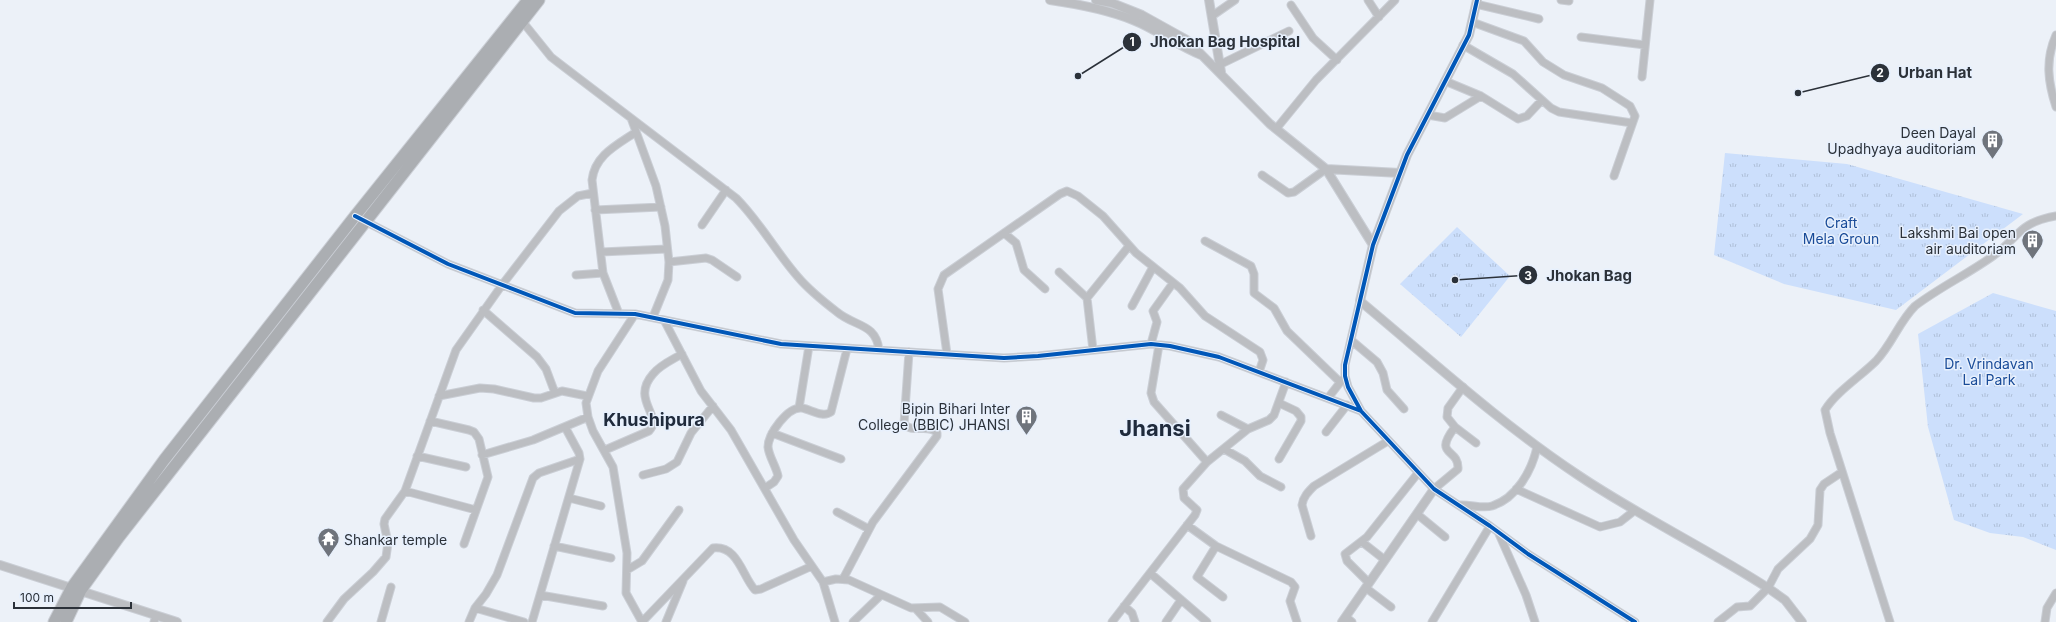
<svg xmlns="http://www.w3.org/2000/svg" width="2056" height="622" font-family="Inter,sans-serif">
	<defs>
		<pattern id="grass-tufts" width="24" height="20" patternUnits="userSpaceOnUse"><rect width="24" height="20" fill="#ccdffc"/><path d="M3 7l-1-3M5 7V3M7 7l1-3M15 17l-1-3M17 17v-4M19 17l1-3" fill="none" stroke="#afc0d9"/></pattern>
	</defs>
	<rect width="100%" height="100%" fill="#ecf1f8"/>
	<path fill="url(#grass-tufts)" d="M1725 153 1847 164 2023 214 1896 310 1784 284 1714 255Z
		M1457 227 1510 276 1461 337 1400 284Z
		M1993 293 2056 311V550L2023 537 1990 533 1954 520 1928 427 1918 334Z"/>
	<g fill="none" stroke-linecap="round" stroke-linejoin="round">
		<defs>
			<path id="minor" d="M1368 0 1379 17
				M1561 0 1569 1
				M1476 4 1539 19
				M1291 5 1313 38 1337 60
				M1212 16 1235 0
				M522 21 551 57 564 67 736 198C760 222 776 252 798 277 809 290 824 302 837 312 855 327 876 323 879 350
				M1472 22 1524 41 1543 62 1564 75 1602 88 1630 106 1635 116 1614 176
				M2056 35C2045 60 2048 82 2056 107
				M1581 37 1645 45
				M1463 45 1513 74 1551 108 1559 112 1632 123
				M1219 65 1289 31
				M1642 77 1650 0
				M1445 81 1481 96 1518 119 1527 116 1542 100
				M1428 115 1445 118 1481 96
				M631 118 656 186 665 226 669 262 668 280 653 317
				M1276 129 1316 80 1395 0
				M1262 175 1288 193 1294 192 1326 169
				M595 210 661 207
				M355 216 448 264 575 313 635 314 781 344 1004 358 1038 356 1151 344 1170 346 1219 357 1361 411
				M702 225 726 190
				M1004 233 1016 243 1024 270 1045 289
				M1205 241 1251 266 1254 274V293L1274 308 1287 331 1340 382
				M601 252 667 249
				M669 262 706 258 712 260 737 277
				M1059 272 1087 298 1093 350
				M576 275 603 273
				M1087 298 1129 246
				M1360 301 1345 365V376L1348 387 1361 411 1434 489 1490 526 1528 554 1635 622
				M1132 306 1153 267
				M483 310 537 357 546 369 555 393
				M619 314 603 273 592 180C595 155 617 145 636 132
				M635 314 598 371 586 403 588 417 593 431 613 467 627 553 626 593 642 622
				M664 320 701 391 731 430 794 540 823 582 835 622
				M1351 340 1377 362 1383 373 1387 390 1404 409
				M1151 344 1157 322 1153 311 1173 283
				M947 354 938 289 944 275 1060 194 1067 191 1078 196 1103 216 1136 253 1180 288 1205 316 1260 352 1263 360 1259 372
				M439 396 480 388 494 389 534 398H541L562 391 587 396
				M1328 398 1342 380
				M799 408 809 346
				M1221 415 1248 429
				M430 421 469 430 474 432 479 439 488 477 464 544
				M1455 427 1476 443
				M1326 432 1347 405
				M772 433 841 459
				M1224 449 1245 461 1260 476 1281 487
				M605 450 649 431C664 416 630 400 653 374 660 365 672 360 682 354
				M482 455 533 440 588 417
				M417 456 466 467
				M1279 459 1301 421V417L1296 411 1279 403
				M1207 462 1248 429 1269 420 1274 415 1286 382
				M643 475 666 469 677 462 691 433 713 406
				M765 488 774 482 778 476C776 466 769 457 768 447 768 434 788 406 802 408 812 410 823 418 831 412L847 349
				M1434 489 1458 469C1459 447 1432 457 1455 427L1447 417 1448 408 1463 387
				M1516 489 1600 527 1620 522 1634 511
				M405 491 476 510
				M569 498 601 506
				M1459 505C1470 504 1482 509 1492 506 1517 498 1532 470 1537 447
				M837 512 869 529
				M1417 514 1445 537
				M1187 525 1216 546 1291 582 1295 587 1290 601 1297 622
				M1499 534 1526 595 1535 622
				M1311 536 1302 505C1303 497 1308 492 1314 486L1388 441
				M1362 542 1385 560
				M554 546 611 558
				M1216 546 1197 577 1223 597
				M627 570 642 561 679 510
				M1150 573 1207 622
				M843 579 873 522 937 436V433C930 423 912 434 904 424L909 352
				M823 582 836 579 849 580 911 608 940 607 965 622
				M1369 583 1347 561 1345 554 1367 537 1418 473
				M1366 588 1391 607
				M540 595 603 606
				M1124 606 1132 613 1135 622
				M475 608 524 622
				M916 609 928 622
				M1346 617 1352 622
				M154 622 156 616
				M327 622 344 599 373 572 386 557 388 543 384 524 385 519 405 491 456 350 502 285 559 211 578 196 593 193
				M381 622 391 587
				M469 622 475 608 486 594 497 575 533 478 539 473 580 459
				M532 622 580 459 579 453 565 427
				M642 622 713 548C738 545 742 576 755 590L761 589 812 566
				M666 622 683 581
				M853 622 880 596
				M1112 622 1195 515 1197 510 1184 498 1183 489 1207 462 1154 402 1151 393 1159 345
				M1166 622 1181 600
				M1432 622 1490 526
				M1718 622 1737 607 1750 606 1768 588 1778 569 1810 539 1818 525 1820 490 1824 484 1842 472
				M1890 622 1830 433 1825 410C1836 392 1861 376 1876 361 1892 344 1899 322 1915 306 1940 287 1968 274 1993 256 2020 237 2017 223 2056 216
				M2045 622 2047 608 2056 593"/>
			<path id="tertiary" d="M1050 0C1078 4 1106 9 1133 20 1156 29 1177 45 1201 55
				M1096 0 1112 3 1142 15 1187 40 1270 124 1326 169 1373 245
				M1209 0 1221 72
				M1477 0 1469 35 1407 155 1373 245 1360 301C1431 360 1501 424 1578 475 1639 516 1706 548 1768 588L1785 600 1802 622
				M1326 169 1400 173
				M0 565 177 622
				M1342 622 1434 489"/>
			<path id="primary" d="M54 622 72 587 164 460 355 216 528 0
				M66 622 81 590 119 537 539 0"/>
		</defs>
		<use href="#minor" stroke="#caced5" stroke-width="9"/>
		<use href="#tertiary" stroke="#caced5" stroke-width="10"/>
		<use href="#primary" stroke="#caced5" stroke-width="13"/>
		<use href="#minor" stroke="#bcbec2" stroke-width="7"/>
		<use href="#tertiary" stroke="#bcbec2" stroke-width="8"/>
		<use href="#primary" stroke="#abaeb2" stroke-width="11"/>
		<defs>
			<path id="cycleway" d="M1477 0 1469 35 1407 155 1373 245 1345 365V376L1348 387 1361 411 1434 489 1490 526 1528 554 1635 622
				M355 216 448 264 575 313 635 314 781 344 1004 358 1038 356 1151 344 1170 346 1219 357 1361 411"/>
		</defs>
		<use href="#cycleway" stroke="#e7f0fd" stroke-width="6"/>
		<use href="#cycleway" stroke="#0057b8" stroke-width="4"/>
	</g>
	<defs>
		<symbol id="building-pin" viewBox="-11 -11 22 30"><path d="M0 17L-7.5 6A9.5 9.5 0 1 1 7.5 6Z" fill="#6f747c" stroke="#e7f0fd"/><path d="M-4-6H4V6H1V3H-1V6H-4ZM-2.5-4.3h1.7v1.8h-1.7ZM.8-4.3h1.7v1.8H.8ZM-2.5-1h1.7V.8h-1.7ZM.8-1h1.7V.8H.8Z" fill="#fff"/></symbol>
		<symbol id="temple-pin" viewBox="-11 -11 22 30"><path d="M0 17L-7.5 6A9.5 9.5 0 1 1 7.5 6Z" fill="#6f747c" stroke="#e7f0fd"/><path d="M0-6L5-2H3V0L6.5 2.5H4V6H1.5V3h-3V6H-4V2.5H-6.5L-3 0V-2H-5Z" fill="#fff"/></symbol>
	</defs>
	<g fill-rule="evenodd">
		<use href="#building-pin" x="1980" y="128" width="25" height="34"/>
		<use href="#building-pin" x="2020" y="228" width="25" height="34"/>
		<use href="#building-pin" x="1014" y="404" width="25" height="34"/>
		<use href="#temple-pin" x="316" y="526" width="25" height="34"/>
	</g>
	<g text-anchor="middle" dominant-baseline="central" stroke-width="3" stroke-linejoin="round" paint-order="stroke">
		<g font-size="14" fill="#2b3139" stroke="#e7f0fd" text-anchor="end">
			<text x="1976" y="132">Deen Dayal<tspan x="1976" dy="16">Upadhyaya auditoriam</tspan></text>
			<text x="2016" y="232">Lakshmi Bai open<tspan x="2016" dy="16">air auditoriam</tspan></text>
			<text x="1010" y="408">Bipin Bihari Inter<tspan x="1010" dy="16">College (BBIC) JHANSI</tspan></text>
			<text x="344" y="539" text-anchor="start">Shankar temple</text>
		</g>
		<g font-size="14" fill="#194b98" stroke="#e7f0fd">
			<text x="1841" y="222">Craft<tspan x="1841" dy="16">Mela Groun</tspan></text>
			<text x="1989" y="363">Dr. Vrindavan<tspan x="1989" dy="16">Lal Park</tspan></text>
		</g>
		<g font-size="18" font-weight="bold" fill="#202b3c" stroke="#e7f0fd">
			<text x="654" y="419">Khushipura</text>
		</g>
		<g font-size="22" font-weight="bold" fill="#202b3c" stroke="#e7f0fd">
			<text x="1155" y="428">Jhansi</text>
		</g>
	</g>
	<path fill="none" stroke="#2b3139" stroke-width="1.5" d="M1078 76L1132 42M1798 93L1880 73M1455 280L1528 275"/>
	<g fill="#2b3139" stroke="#e7f0fd" stroke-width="1.5">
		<circle cx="1078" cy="76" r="4"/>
		<circle cx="1798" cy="93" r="4"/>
		<circle cx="1455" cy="280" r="4"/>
		<circle cx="1132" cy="42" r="10"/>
		<circle cx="1880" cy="73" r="10"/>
		<circle cx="1528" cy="275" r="10"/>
	</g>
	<g font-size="12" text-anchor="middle" font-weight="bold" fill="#fff">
		<text x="1132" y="46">1</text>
		<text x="1880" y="77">2</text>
		<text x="1528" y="280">3</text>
	</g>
	<g font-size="15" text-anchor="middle" font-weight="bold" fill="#2b3139" stroke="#e7f0fd" stroke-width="3" stroke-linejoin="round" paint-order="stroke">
		<text x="1225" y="47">Jhokan Bag Hospital</text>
		<text x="1935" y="78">Urban Hat</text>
		<text x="1589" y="281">Jhokan Bag</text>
	</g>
	<path d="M14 602v6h117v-6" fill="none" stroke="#2b3139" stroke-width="2"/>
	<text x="20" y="602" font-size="12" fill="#2b3139" stroke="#e7f0fd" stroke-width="3" paint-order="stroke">100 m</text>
</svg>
